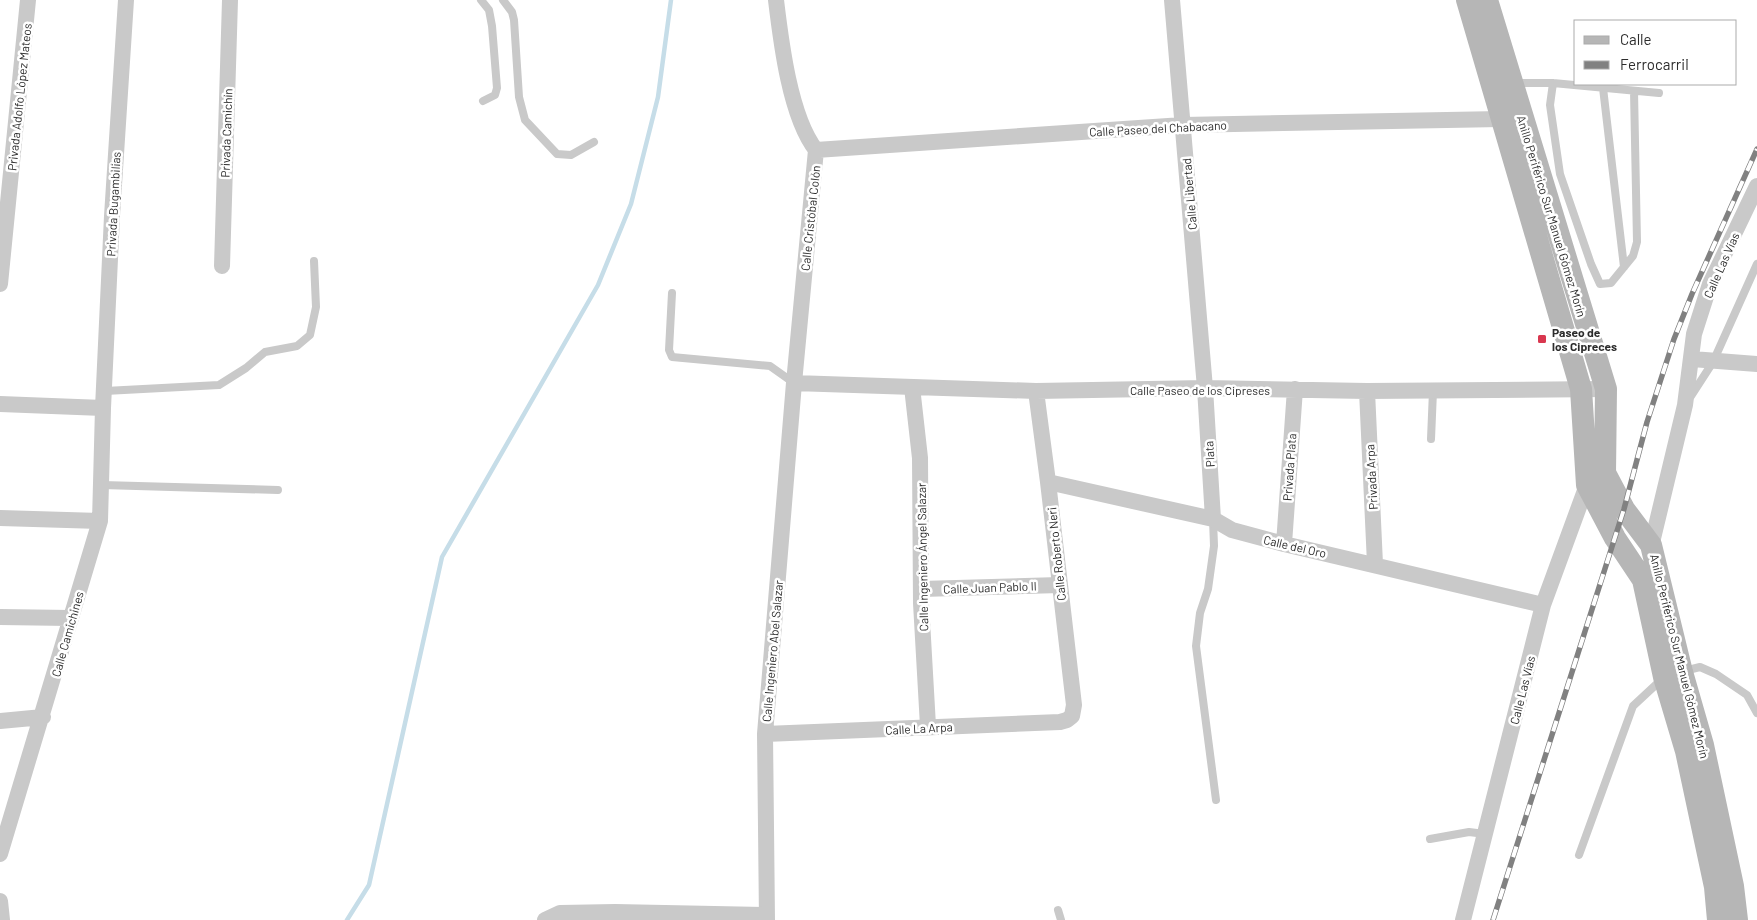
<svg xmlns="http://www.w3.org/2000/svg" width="1757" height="920" font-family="Barlow,sans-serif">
	<rect width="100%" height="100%" fill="#fff"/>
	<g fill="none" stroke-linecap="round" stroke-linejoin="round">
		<path stroke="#c6dde8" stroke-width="4.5" d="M347 920 369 885 442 557 598 285 631 204 658 97 671 0"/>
		<path stroke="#c9c9c9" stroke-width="8" d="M481 0 489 10 492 26 497 88 495 95 483 101
			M503 0 512 12 514 20 519 97 525 120 557 154 571 155 594 142
			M1515 83H1553L1659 93
			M1553 83 1550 105 1560 174 1591 264 1600 284 1611 283 1633 256 1637 242 1634 91
			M1603 88 1624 267
			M672 293 669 350 672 357 770 366 794 383
			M105 391 219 385 246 368 265 352 297 346 310 335 316 307 314 261
			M1691 396 1713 362 1757 264
			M1431 439 1433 391
			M102 485 278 490
			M1213 519 1214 546 1208 589 1200 613 1196 646 1216 800
			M1684 671 1700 667 1716 674 1747 695 1757 713
			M1430 839 1469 832 1485 834
			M1579 855 1633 706 1661 680
			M1058 910 1061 920"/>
		<path stroke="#c9c9c9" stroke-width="16" d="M1172 0 1205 388 1213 519
			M816 150 1183 125 1501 119
			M222 266 230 0
			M0 284 28 0
			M1692 359 1757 364
			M794 383 1036 391 1205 388 1367 391 1606 389
			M912 387 920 458 921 603 928 726
			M1367 391 1375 564
			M0 404 103 408
			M1048 482 1213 519 1232 530 1284 544 1543 605
			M0 518 100 521
			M1284 544 1295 389
			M1650 551 1685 405 1694 334 1710 284 1757 186
			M921 589 1060 585
			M0 617 70 618
			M0 721 43 717
			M765 734 1060 722 1067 720 1072 716 1074 705 1048 482 1036 391
			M0 854 100 521 103 408 112 216 126 0
			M0 901 2 920
			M545 920 560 913 615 912 766 915
			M767 920 765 734 794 383 816 150C790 117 781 42 776 0
			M1463 920 1543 605 1587 485 1593 481"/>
		<path stroke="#b6b6b6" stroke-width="22" d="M1467 0 1581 389 1587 485 1615 538 1643 580 1664 677 1686 751 1715 887 1718 920
			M1487 0 1606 389 1605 473 1624 509 1651 545 1682 672 1703 745 1733 886 1737 920"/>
		<defs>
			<path id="rail" d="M1493 920 1624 509 1647 422 1674 339 1692 294 1757 149"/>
		</defs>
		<use href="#rail" stroke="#818181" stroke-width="5.5"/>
		<use href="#rail" stroke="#fff" stroke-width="4" stroke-dasharray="11" stroke-linecap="butt"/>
	</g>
	<rect fill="#d9374f" stroke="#fff" stroke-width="2" x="1537" y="334" width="10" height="10" rx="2.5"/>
	<g text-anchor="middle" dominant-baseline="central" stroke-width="5" stroke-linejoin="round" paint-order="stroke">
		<g font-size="12" fill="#2c2c2c" stroke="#fff">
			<text transform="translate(19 97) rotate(-84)">Privada Adolfo López Mateos</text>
			<text transform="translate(1158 128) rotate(-3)">Calle Paseo del Chabacano</text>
			<text transform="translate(226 133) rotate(-88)">Privada Camichín</text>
			<text transform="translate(1189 194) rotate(-95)">Calle Libertad</text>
			<text transform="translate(113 204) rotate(-87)">Privada Bugambilias</text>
			<text transform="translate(1552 216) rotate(73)">Anillo Periférico Sur Manuel Gómez Morín</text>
			<text transform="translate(810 218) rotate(-84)">Calle Cristóbal Colón</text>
			<text transform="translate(1721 265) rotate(-66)">Calle Las Vías</text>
			<text x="1200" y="390">Calle Paseo de los Cipreses</text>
			<text transform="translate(1209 454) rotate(-93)">Plata</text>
			<text transform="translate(1289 467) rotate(-86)">Privada Plata</text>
			<text transform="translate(1371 477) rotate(-93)">Privada Arpa</text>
			<text transform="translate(1295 546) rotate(13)">Calle del Oro</text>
			<text transform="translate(1056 554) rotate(-96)">Calle Roberto Neri</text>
			<text transform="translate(922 557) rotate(-91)">Calle Ingeniero Ángel Salazar</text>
			<text transform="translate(990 587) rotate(-2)">Calle Juan Pablo II</text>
			<text transform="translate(67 634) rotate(-74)">Calle Camichines</text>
			<text transform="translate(772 651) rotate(-85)">Calle Ingeniero Abel Salazar</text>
			<text transform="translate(1680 656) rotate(76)">Anillo Periférico Sur Manuel Gómez Morín</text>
			<text transform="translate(1522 690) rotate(-76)">Calle Las Vías</text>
			<text transform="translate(919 728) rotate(-3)">Calle La Arpa</text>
		</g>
		<g font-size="12" font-weight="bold" fill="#2c2c2c" stroke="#fff" text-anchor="start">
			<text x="1552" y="332">Paseo de<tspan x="1552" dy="14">los Cipreces</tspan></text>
		</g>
	</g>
	<rect x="1574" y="20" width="162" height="65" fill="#ffffff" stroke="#ababab"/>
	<rect x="1584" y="36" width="25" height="8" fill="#b6b6b6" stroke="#ababab"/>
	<text x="1620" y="45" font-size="15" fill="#2c2c2c">Calle</text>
	<rect x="1584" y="61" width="25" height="8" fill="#818181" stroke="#ababab"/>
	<text x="1620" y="70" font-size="15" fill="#2c2c2c">Ferrocarril</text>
</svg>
